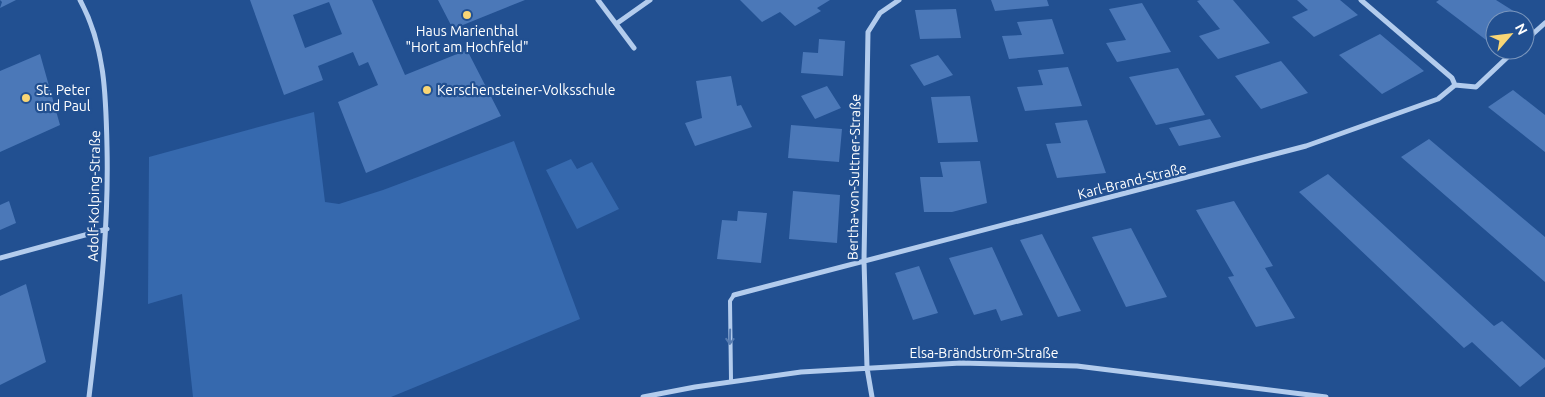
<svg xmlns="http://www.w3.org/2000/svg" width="1545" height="397" font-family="Ubuntu,sans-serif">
	<rect width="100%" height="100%" fill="#225091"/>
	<path fill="#3669ae" d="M314 112 325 202 339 204 383 190 514 141 580 319 391 397H193L182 294 148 304 149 157Z
		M571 159 577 169 592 162 619 209 577 229 546 170Z"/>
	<path fill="#4b78b8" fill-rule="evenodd" d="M0 0H16L0 8 2 2Z
		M250 0H372L405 75 467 50 501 116 366 173 338 102 378 85 368 62 359 66 353 52 318 66 323 80 284 95ZM329 2 342 34 305 48 293 15Z
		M438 0H525L453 29Z
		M740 0H830L817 8 821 11 795 26 780 12 762 22Z
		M991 0H1047L1049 6 995 11Z
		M1200 0H1233L1270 43 1218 59 1199 36 1220 29 1197 1Z
		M1297 0H1340L1358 15 1314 37 1292 17 1308 10Z
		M1439 0H1496L1523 17 1519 20H1495V39L1490 43 1436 2Z
		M1142 3 1171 52 1117 62 1106 43 1126 40 1109 9Z
		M956 9 961 38 920 39 915 10Z
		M1052 19 1064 54 1009 59 1002 36 1022 35 1017 22Z
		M1380 34 1424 71 1382 94 1339 55Z
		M819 39 845 41 843 76 801 73 803 52 818 53Z
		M40 54 60 125 0 152V71Z
		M938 55 953 75 924 86 910 65Z
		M1281 61 1308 93 1261 109 1235 76Z
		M1068 67 1082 106 1025 111 1017 87 1043 85 1038 70Z
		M1178 68 1205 115 1156 125 1129 77Z
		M731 76 737 106 741 105 752 127 695 146 685 123 702 118 696 81Z
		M827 86 841 108 815 119 801 96Z
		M1513 90 1545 115V152L1488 107Z
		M970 96 978 142 938 143 931 97Z
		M1210 119 1221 137 1179 146 1169 128Z
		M1087 120 1106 173 1057 178 1046 144 1061 143 1055 123Z
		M791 125 842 129 839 162 788 158Z
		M1429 139 1545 237V282L1401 157Z
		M980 161 987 203 952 212H924L920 177H943L940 162Z
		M1328 174 1494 326 1502 321 1545 360V367L1520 387 1472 342 1464 348 1299 192Z
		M793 191 840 195 837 243 789 239Z
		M9 201 16 223 0 230V205Z
		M1234 201 1273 266 1265 268 1295 318 1256 327 1228 277 1234 276 1196 210Z
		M738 211 767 213 761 263 717 259 722 220 737 221Z
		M1131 228 1167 297 1126 307 1092 237Z
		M1042 234 1081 311 1058 317 1020 240Z
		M992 247 1023 315 1001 321 996 309 974 315 949 258Z
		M919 266 938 313 913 320 895 273Z
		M26 284 46 362 0 385V296Z"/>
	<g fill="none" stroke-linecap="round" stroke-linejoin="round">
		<path stroke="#b3cced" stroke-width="4" d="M731 380 730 301 734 295"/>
		<path stroke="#b3cced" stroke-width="5" d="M80 0C105 46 106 96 107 147 109 231 99 314 89 397
			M598 0 634 48
			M1361 0 1452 78 1455 85
			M616 24 650 0
			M1525 41 1545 23
			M1455 85 1476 87 1515 50
			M0 258 107 229
			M734 295 1306 146 1438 99 1455 85
			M643 397 695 387 801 372 961 363 1077 366 1326 397
			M872 397 867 368 864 260 868 32 880 13 899 0"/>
	</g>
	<defs><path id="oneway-shaft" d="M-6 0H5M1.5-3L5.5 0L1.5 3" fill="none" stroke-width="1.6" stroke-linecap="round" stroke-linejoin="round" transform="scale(1.25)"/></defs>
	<use stroke="#557bb1" href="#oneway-shaft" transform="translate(730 337) rotate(91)"/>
	<g fill="#f9d675" stroke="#225091" stroke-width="2">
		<circle cx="467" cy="15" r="5"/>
		<circle cx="427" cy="90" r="5"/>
		<circle cx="26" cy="98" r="5"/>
	</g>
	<g text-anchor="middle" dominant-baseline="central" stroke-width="4.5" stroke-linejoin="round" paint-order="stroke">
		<g font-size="14" fill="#fff" stroke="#225091" text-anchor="start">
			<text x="467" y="31" text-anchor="middle">Haus Marienthal<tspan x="467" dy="16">"Hort am Hochfeld"</tspan></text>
			<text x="36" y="90">St. Peter<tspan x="36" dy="16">und Paul</tspan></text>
			<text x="437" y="90">Kerschensteiner-Volksschule</text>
		</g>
		<g font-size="14" fill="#fff" stroke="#225091">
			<text transform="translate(854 177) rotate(-89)">Bertha-von-Suttner-Straße</text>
			<text transform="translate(1132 181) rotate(-14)">Karl-Brand-Straße</text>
			<text transform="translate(94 196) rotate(-89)">Adolf-Kolping-Straße</text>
			<text x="984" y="353">Elsa-Brändström-Straße</text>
		</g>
	</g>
	<g transform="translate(1510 35) rotate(62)"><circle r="24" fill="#225091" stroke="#7a96bd"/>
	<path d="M0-4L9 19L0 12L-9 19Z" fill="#f9d675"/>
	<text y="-8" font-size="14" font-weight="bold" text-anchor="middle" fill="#ffffff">N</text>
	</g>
</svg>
